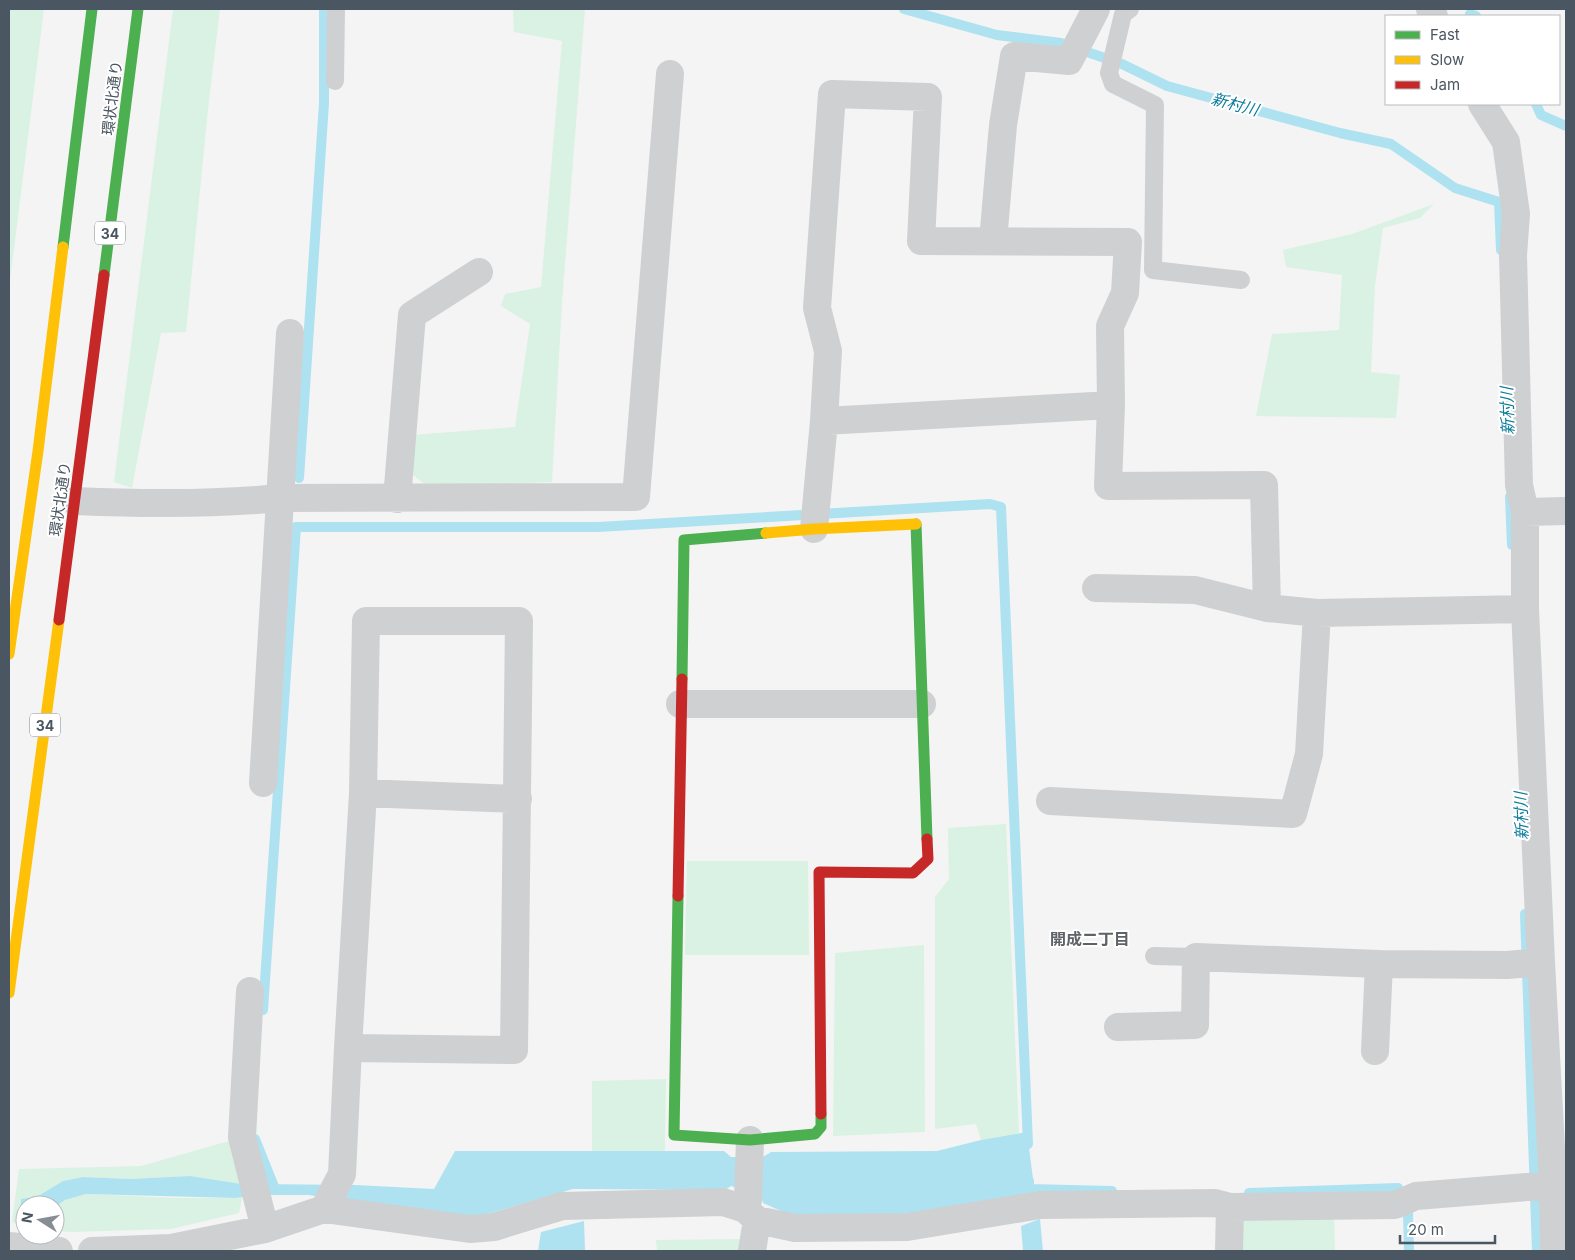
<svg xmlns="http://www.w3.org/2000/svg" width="1575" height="1260" font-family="Inter,'Noto Sans JP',sans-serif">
	<rect width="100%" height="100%" fill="#f4f4f4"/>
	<path fill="#d9f2e3" d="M9 9H44L9 289Z
		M173 9H220L208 109 186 332 161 333 132 488 114 482Z
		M513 9H585L562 302 552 482 427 486 409 472 412 435 515 427 530 324 501 306 505 294 541 287 562 41 514 32Z
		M1434 204 1420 218 1383 228 1375 286 1371 372 1400 375 1396 418 1256 416 1272 334 1339 330 1342 275 1286 267 1283 250 1352 234Z
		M1006 824 1019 1133 981 1140 976 1124 935 1129V897L949 879 948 828Z
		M687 861H808L809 955H685Z
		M924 945 925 1132 833 1136 835 953Z
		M666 1079 665 1151H592V1081Z
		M229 1141 242 1184 190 1176 130 1179 83 1177 63 1181 38 1196 21 1199 20 1215H25V1229L12 1222 19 1169 141 1166Z
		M86 1194 178 1198H242L239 1213 171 1229 72 1232 55 1231V1207L65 1200Z
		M1334 1213 1335 1251H1240L1241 1220Z
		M744 1239 742 1251H657L656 1240Z"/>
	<path fill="#aee2f0" d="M1027 1132 1035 1194 934 1212 843 1217 790 1215 763 1203 761 1196 731 1186 725 1190 573 1189 474 1218 308 1195H269L235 1198 86 1194 65 1200 55 1207V1205H25V1215H20L21 1199 38 1196 63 1181 83 1177 130 1179 190 1176 242 1184 355 1185 434 1189 455 1151H724L731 1157H763L771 1152 937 1151 981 1140Z
		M1040 1219 1043 1251H1023L1021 1226Z
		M584 1221 585 1251H538L541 1232Z"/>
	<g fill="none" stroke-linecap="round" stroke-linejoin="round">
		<path stroke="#aee2f0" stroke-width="10" d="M904 9 997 35 1061 43 1122 64 1167 86 1340 133 1391 144 1455 188 1499 202 1501 250
			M1470 14 1476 16
			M1536 104 1541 115 1566 126
			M299 478 324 103V9
			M1510 497 1512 545
			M1525 914 1537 1251
			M263 1010 296 527H598L990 504 1001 507 1028 1144
			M255 1139 275 1189
			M1029 1181V1189L1112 1191
			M1249 1193 1398 1188 1408 1212 1409 1251"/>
		<path stroke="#ced0d2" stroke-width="18" d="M1130 9 1123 14 1109 73 1113 84 1155 105 1153 270 1241 280
			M335 81 336 9
			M1154 956 1196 957"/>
		<path stroke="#ced0d2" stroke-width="28" d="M1430 9 1434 16
			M1482 104 1506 142 1516 214 1513 255 1519 485 1525 512V609L1541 962 1553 1185 1554 1251
			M993 241 1003 125 1014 56 1069 61 1096 9
			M824 421 1111 405
			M397 499 412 315 479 272
			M75 501C143 504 211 505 279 498L636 497 670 74
			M1525 512 1566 511
			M814 529 824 421 828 351 817 308 832 94 928 97 921 241 1128 242 1125 293 1110 326 1111 405 1108 486 1264 485 1267 608 1317 613 1525 609
			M1096 588 1195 590 1267 608
			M680 704H922
			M263 783 290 333
			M363 793 518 799
			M1050 801 1293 814 1309 754 1317 613
			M250 991 242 1137 265 1229
			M1118 1027 1195 1025 1196 957 1379 964 1507 965 1541 962
			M1375 1051 1379 964
			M324 1209 342 1174 348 1048 363 793 366 621H519L514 1050 348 1048
			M745 1209 748 1200 750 1140
			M9 1246 59 1251
			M92 1251 171 1248 265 1229 324 1209 470 1229 494 1227 562 1206 723 1202 745 1209 757 1220 795 1228 907 1227 1040 1205 1215 1203 1230 1207 1395 1205 1416 1196 1553 1185
			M752 1251 757 1220
			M1229 1251 1230 1207"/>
		<path stroke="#4caf50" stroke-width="11" d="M63 247 92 9
			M104 275 138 9
			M916 524 927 839
			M682 679 684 540 766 533
			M678 896 674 1135 750 1140 815 1134 821 1127V1114"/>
		<path stroke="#ffc107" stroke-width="11" d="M766 533 814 529 916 524
			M9 654 38 451 63 247
			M9 993 59 620"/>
		<path stroke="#c62828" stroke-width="11" d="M59 620 104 275
			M678 896 682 679
			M821 1114 819 872 913 873 928 859 927 839"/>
	</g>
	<g text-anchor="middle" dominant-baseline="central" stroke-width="4" stroke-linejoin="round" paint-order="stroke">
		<g fill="#fff" stroke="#808990" stroke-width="1">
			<rect x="95" y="221.5" width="30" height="23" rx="4"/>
			<rect x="30" y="713.5" width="30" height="23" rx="4"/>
		</g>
		<g font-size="14" font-weight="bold" fill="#4a5661">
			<text x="110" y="233">34</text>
			<text x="45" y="725">34</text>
		</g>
		<g font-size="15" fill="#4a5661" stroke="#fff">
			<text transform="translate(112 98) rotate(-83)">環状北通り</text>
			<text transform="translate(60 499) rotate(-82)">環状北通り</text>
		</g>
		<g font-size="16" font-style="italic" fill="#0c7c9b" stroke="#fff">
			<text transform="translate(1235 104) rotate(15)">新村川</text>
			<text transform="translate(1507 411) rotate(-92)">新村川</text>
			<text transform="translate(1521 816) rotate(-92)">新村川</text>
		</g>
		<g font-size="16" font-weight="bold" fill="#5f6368" stroke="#fff">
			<text x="1090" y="939">開成二丁目</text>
		</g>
	</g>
	<rect width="1575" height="1260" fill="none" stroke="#4a5661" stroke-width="20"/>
	<rect x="1385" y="15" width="175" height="90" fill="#ffffff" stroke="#b7bbc0"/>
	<rect x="1395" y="31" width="25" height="8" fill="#4caf50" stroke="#b7bbc0"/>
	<text x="1430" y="40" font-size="15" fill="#4a5661">Fast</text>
	<rect x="1395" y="56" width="25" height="8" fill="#ffc107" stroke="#b7bbc0"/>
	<text x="1430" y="65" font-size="15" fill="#4a5661">Slow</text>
	<rect x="1395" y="81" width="25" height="8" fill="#c62828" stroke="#b7bbc0"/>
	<text x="1430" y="90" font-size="15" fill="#4a5661">Jam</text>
	<g transform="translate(40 1220) rotate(281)"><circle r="24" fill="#ffffff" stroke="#b7bbc0"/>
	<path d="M0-4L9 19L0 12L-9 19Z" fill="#868d94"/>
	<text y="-8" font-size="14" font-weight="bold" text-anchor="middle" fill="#4a5661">N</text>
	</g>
	<path d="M1400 1235v8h95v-8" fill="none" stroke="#4a5661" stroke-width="2.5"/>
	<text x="1408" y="1235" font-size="15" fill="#4a5661" stroke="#ffffff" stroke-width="4" paint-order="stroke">20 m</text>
</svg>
